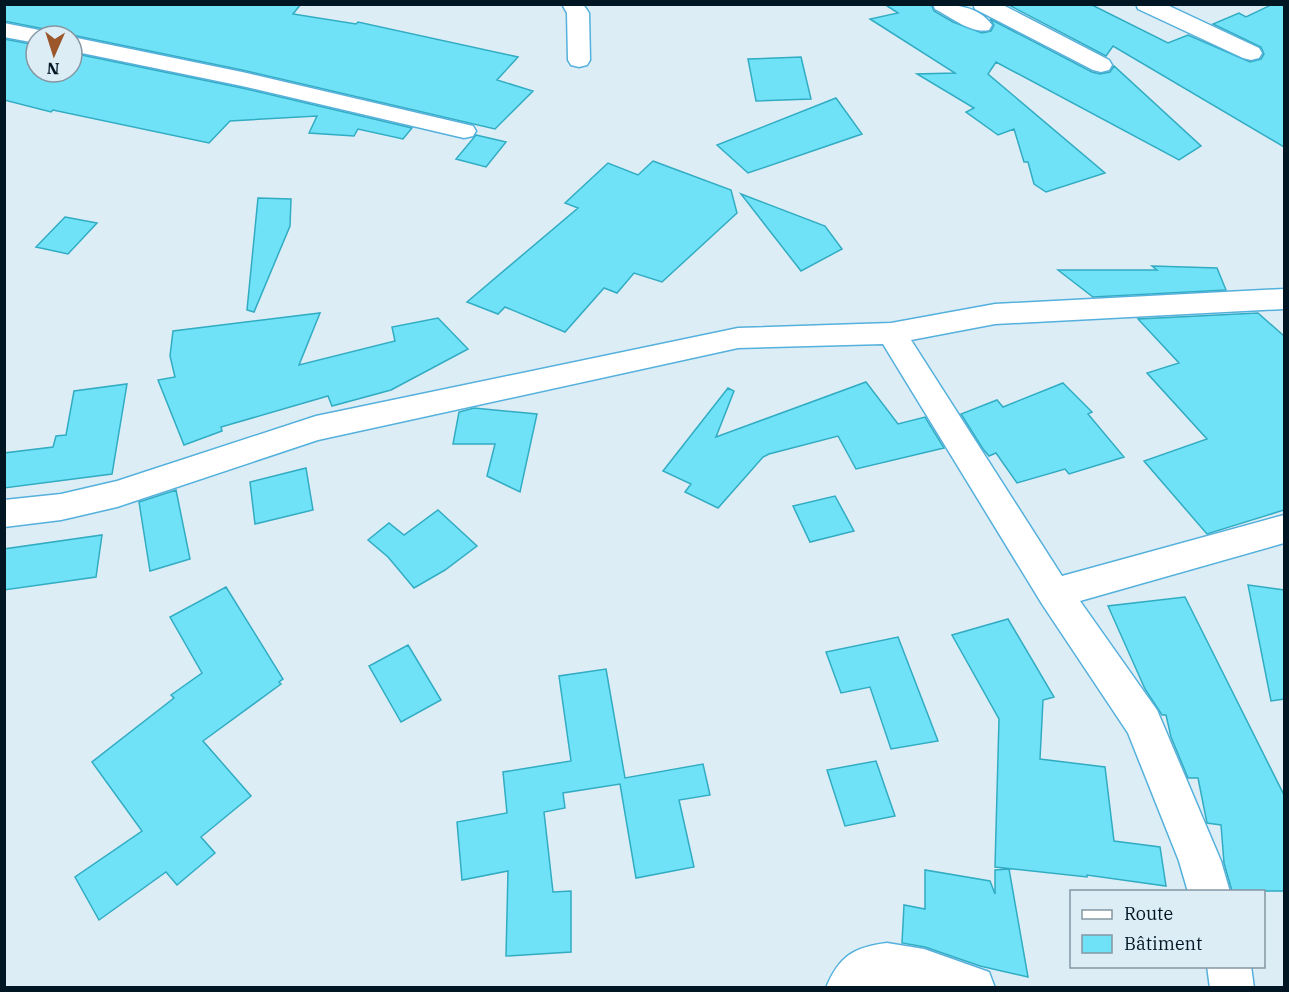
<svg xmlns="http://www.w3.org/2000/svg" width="1289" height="992" font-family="'IBM Plex Serif',serif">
	<rect width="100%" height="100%" fill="#dcedf6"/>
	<path fill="#70e2f8" stroke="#31acc2" stroke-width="1.5" d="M4 4H301L293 14 356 24 358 22 518 57 497 80 533 91 495 129 242 70 72 35 49 36 44 29 4 21Z
		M884 4H931L934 11 953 22 982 33 991 31 994 25 990 19 1092 72 1100 74 1110 72 1114 66 1201 146 1179 160 996 62 988 74 1105 173 1046 192 1034 184 1028 162H1024L1014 129 998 135 966 112 974 108 917 74 955 73 870 19 898 13Z
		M1007 4H1090L1168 43 1188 35 1250 62 1261 59 1264 54 1261 47 1213 24 1239 13 1246 17 1273 4H1284V147L1113 46 1106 56Z
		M4 39 36 45V72H72V53L242 88 412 128 403 139 358 129 354 136 309 133 317 116 230 121 209 143 53 110 51 112 4 100Z
		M801 57 811 99 756 101 748 59Z
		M836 98 862 134 748 173 717 145Z
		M476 135 506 142 486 167 456 159Z
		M653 161 731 190 737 213 662 282 634 273 617 293 604 288 565 332 505 307 498 314 467 302 578 208 565 203 608 163 638 175Z
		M741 194 825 226 842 249 801 271Z
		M258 198 291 199 290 226 254 312 247 310Z
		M65 217 97 223 68 254 36 247Z
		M1152 266 1217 268 1226 290 1093 297 1058 270H1157Z
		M320 313 299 365 395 341 392 327 438 318 468 349 391 390 332 406 328 396 221 427 222 431 184 445 158 380 175 377 170 356 173 331Z
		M1258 313 1284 336V510L1207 534 1144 461 1207 439 1147 373 1179 363 1138 319Z
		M866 382 898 424 925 417 944 448 856 469 838 436 769 454 763 457 718 508 685 492 691 484 663 471 728 388 734 391 716 437Z
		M1063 383 1092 412 1088 414 1124 457 1069 474 1065 469 1017 483 996 453 989 456 983 449 961 414 997 400 1003 407Z
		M127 384 112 474 4 488V453L53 447 56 436 66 435 74 391Z
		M474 408 537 414 520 492 487 476 495 444H453L459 412Z
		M306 468 313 510 255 524 250 482Z
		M176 490 190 559 150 571 139 502Z
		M835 496 854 531 810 542 793 506Z
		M438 510 477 546 445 570 414 588 388 557 368 540 389 523 404 535Z
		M102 535 96 577 4 590V549Z
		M1248 585 1284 590V699L1271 701Z
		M226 587 283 679 279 682 281 684 203 741 251 796 201 837 215 853 177 885 166 872 99 920 75 877 142 831 92 762 174 698 171 695 202 673 170 617Z
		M1185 597 1284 795V891H1232L1224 863 1221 825 1207 823 1198 778H1188L1171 737 1166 715H1162L1145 689 1108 606Z
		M1008 619 1054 697 1043 700 1040 759 1105 767 1114 841 1160 847 1166 886 1087 875V877L995 867 999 719 952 635Z
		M898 637 938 741 891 749 870 687 841 693 826 652Z
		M408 645 441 700 401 722 369 666Z
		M606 669 625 778 703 764 710 795 679 800 694 867 636 878 620 784 563 793 565 808 544 812 553 892 571 891V952L506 956 508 871 462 880 457 822 507 813 503 772 571 761 559 676Z
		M876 761 895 816 845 826 827 770Z
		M1009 869 1028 977 980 966 925 947 902 943 904 905 925 909V870L990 881 995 894V870Z"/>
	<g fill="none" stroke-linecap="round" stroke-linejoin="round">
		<defs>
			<path id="street" d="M562 4H583L589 13 590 60 587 65 579 67 571 65 568 60 567 13Z
				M933 4C953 4 979 6 992 25L989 30C971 34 951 17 935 9Z
				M973 4H1001L1109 60 1112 65 1109 70 1101 72 1093 70 975 9Z
				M1136 4H1165L1259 48 1262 53 1259 58 1251 60 1243 58 1138 9Z
				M4 23 44 31 47 36H36V43L4 37Z
				M72 37 242 72 473 126 476 131 473 136 464 138 242 86 72 51Z
				M1284 289V309L995 324 911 340 1062 576 1284 515V543L1080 601 1157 710 1221 861 1230 892H1188L1179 861 1128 733 1042 604 883 344 738 348 318 440 117 507 61 520 4 527V500L61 494 117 481 316 416 738 328 891 323 995 304Z
				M887 943 924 949 989 972 995 988H826C839 956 854 947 887 943Z
				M1207 966H1251L1254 988H1210Z"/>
		</defs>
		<use href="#street" stroke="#54b0dc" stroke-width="3"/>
		<use href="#street" fill="#fff" fill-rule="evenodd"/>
	</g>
	<rect width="1289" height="992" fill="none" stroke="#001623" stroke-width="12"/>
	<rect x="1070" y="890" width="195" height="78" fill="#dcedf6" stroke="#8497a2" stroke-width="1.5"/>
	<rect x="1082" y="910" width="30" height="9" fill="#ffffff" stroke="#8497a2" stroke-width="1.5"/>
	<text x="1124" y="920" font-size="18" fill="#001623">Route</text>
	<rect x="1082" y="935" width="30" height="18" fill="#70e2f8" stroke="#8497a2" stroke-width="1.5"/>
	<text x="1124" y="950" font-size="18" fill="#001623">Bâtiment</text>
	<g transform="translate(54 54) rotate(183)"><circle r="28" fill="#dcedf6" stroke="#8497a2" stroke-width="1.5"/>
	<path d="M0-4.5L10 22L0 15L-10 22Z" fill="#9b5729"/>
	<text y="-9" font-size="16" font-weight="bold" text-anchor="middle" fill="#001623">N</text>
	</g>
</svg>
